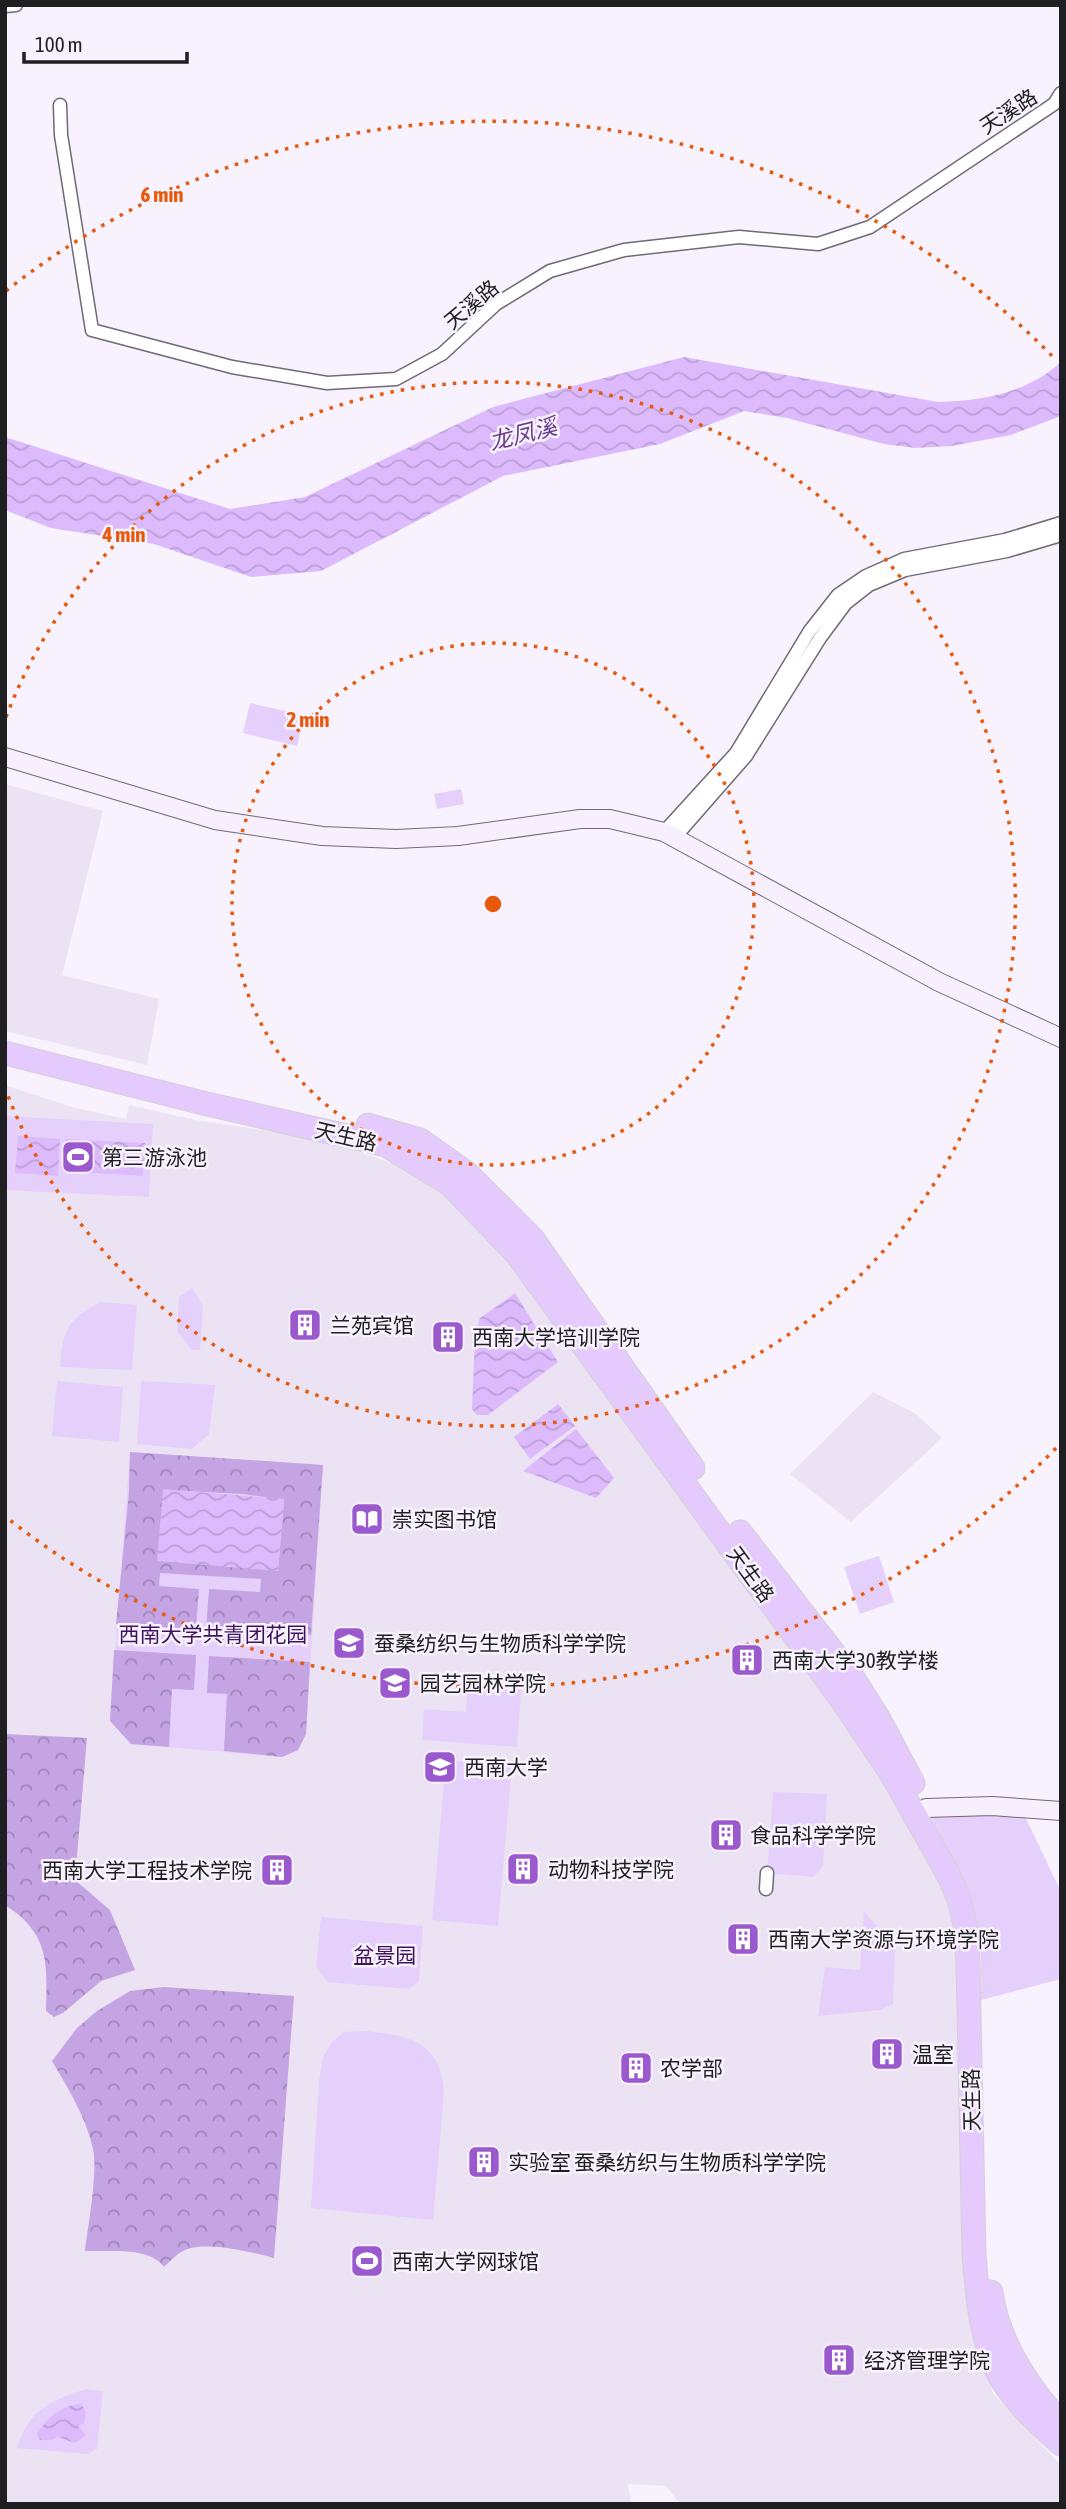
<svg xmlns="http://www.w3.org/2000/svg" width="1066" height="2509" font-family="'Asap Condensed','Noto Sans SC',sans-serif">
	<defs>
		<pattern id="forest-crowns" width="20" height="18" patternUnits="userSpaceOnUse" patternTransform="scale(1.75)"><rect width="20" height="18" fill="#c5a4e4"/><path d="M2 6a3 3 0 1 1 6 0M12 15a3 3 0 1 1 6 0" fill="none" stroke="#9f85b8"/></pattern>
		<pattern id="water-waves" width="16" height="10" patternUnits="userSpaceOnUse" patternTransform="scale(1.75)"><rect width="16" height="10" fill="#dcbafc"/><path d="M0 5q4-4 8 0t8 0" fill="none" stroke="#bc9fd8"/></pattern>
	</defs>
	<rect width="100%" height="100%" fill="#f7f2fd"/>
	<path fill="#ebe3f4" d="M5 784 103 811 62 975 159 999 147 1065 5 1031Z
		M5 1085 72 1107 126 1119 129 1105 195 1120 317 1138 421 1173 493 1240 849 1727 947 1885 961 1936 976 2338 993 2394 1061 2465V2504H680L666 2486 628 2484 631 2504H5Z
		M873 1392 916 1414 942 1438 851 1522 790 1474Z"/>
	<path fill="#e5d0fb" d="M250 703 304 715 297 746 243 733Z
		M461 789 464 804 437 809 434 794Z
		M5 1116 153 1124 149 1197 5 1190Z
		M192 1288 203 1306 200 1350H191L177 1331 179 1297Z
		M101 1302 137 1305 132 1370 60 1367C62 1331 68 1318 101 1302Z
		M57 1381 123 1387 119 1442 52 1436Z
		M141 1381 215 1385 209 1434 192 1449 137 1444Z
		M130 1452 323 1465 306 1734 298 1750 282 1757 131 1744 110 1721Z
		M879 1556 894 1602 860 1614 844 1567Z
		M468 1675 522 1679 517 1747 422 1740 424 1709 466 1712Z
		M446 1760 512 1766 498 1926 432 1920Z
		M773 1792 827 1794 823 1866 813 1877 767 1873Z
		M926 1808H1021L1061 1892V1979L981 2000C981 1975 982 1948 976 1923 967 1883 945 1845 926 1808Z
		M864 1911 895 1948 893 2004 880 2010 818 2016 825 1967 860 1970Z
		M321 1917 423 1926 419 1982 409 1989 327 1982 316 1967Z
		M363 2031C408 2035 442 2041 444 2093L433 2220 311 2208 319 2081 323 2057 332 2042 344 2032Z
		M86 2389 103 2391 97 2449 87 2454 17 2448C29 2409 50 2401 86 2389Z"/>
	<path fill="url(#forest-crowns)" fill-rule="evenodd" d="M130 1452 323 1465 311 1635 206 1629 209 1589 260 1592 261 1579 160 1573 159 1586 199 1589 196 1629 116 1624 129 1492ZM163 1490 243 1494 284 1500 278 1571Z
		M114 1650 196 1655 194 1690 172 1689 169 1747 131 1744 110 1721Z
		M209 1656 310 1662 306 1734 298 1750 282 1757 224 1751 227 1694 207 1693Z
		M5 1734 87 1738 75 1880 110 1910 135 1970 101 1981 63 2013 54 2017 46 2011C47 1963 50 1934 5 1905Z
		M164 1987 294 1996 274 2258C251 2252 201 2239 181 2252 175 2256 169 2262 164 2267 149 2246 109 2252 85 2251 88 2225 98 2173 93 2149 86 2117 68 2088 52 2061L77 2028 97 2011 130 1991Z"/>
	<path fill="url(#water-waves)" d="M684 357 938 402C982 401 1027 393 1061 362V416L1011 435 952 446 915 448 884 444 787 418 744 411 660 444 503 476 321 571 251 577 154 544 51 528 5 510V437L230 509 305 497 493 407Z
		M18 1136 60 1139 58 1176 15 1173Z
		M65 1139 145 1143 143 1176 63 1171Z
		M515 1293 558 1362 488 1415H477L472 1409 475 1335 480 1318Z
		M558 1404 575 1426 530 1459 514 1437Z
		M576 1429 614 1478 596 1498 523 1471Z
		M163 1489 284 1499 278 1571 157 1561Z
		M81 2404 86 2412 84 2423 78 2426 86 2435 75 2443 58 2437 51 2440H40L37 2435C46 2418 62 2405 81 2404Z"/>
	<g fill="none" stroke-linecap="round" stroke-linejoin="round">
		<defs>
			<path id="street" d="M5 6 16 5
				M60 105 61 135 92 330 232 367 327 383 396 379 442 354 496 304 550 271 624 250 739 237 818 244 870 227 1054 104 1061 93
				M664 832 736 753 809 632 838 595 866 576 904 559 1005 540 1061 523
				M675 837 746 756 820 638 846 603 869 585 905 570 1007 551 1061 535
				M766 1889 767 1873"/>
			<path id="secondary" d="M5 757 215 820 322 836 396 839 458 836 580 819H610L664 832 939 982 1061 1038
				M926 1808 992 1806 1061 1811"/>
			<path id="highway" d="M5 1053 203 1103 386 1145 450 1184 516 1253 844 1703 891 1773 948 1874 959 1899 965 1925 968 1963 974 2254C977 2294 981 2345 1002 2380 1017 2405 1040 2425 1061 2444
				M368 1125 420 1140 468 1174 532 1238 693 1468
				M740 1532 853 1678 879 1719 913 1783
				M991 2292C998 2343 1027 2386 1061 2423"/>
		</defs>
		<use href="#street" stroke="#6f6a73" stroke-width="15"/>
		<use href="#secondary" stroke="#6f6a73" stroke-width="20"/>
		<use href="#highway" stroke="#d2d2d3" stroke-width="25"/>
		<use href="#street" stroke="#fff" stroke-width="12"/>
		<use href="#secondary" stroke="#f7effe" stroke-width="18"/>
		<use href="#highway" stroke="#e4cafd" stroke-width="23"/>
	</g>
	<g fill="none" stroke="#e8590c" stroke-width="3.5" stroke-dasharray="3.5 7">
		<circle cx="493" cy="904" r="261"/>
		<path d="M6 717A522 522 0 1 1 6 1091"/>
		<path d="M1056 1448A783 783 0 0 1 6 1517M6 291A783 783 0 0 1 1056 360"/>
	</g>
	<defs>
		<symbol id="stadium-square" viewBox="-11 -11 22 22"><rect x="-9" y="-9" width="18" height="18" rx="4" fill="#9b59ce" stroke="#f7f2fd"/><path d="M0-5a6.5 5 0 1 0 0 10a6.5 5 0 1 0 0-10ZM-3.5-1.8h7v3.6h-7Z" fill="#fff"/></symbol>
		<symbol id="building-square" viewBox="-11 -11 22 22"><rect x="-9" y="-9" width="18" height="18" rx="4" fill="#9b59ce" stroke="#f7f2fd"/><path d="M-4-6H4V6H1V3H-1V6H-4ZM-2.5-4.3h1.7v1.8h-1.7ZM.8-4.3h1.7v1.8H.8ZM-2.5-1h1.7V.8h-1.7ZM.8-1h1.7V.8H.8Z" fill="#fff"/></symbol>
		<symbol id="library-square" viewBox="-11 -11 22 22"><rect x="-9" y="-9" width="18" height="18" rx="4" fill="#9b59ce" stroke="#f7f2fd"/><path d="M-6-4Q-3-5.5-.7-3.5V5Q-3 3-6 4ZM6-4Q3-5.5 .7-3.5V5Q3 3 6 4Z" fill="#fff"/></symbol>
		<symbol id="university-square" viewBox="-11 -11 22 22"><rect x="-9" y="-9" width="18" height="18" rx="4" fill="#9b59ce" stroke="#f7f2fd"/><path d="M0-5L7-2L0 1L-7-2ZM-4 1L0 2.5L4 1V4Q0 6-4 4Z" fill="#fff"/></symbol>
	</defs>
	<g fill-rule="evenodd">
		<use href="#stadium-square" x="59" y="1138" width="38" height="38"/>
		<use href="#building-square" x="286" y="1306" width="38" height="38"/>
		<use href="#building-square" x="429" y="1318" width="38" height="38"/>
		<use href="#library-square" x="348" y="1500" width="38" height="38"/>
		<use href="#university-square" x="330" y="1624" width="38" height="38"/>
		<use href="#building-square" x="728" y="1641" width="38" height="38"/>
		<use href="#university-square" x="376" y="1664" width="38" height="38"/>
		<use href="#university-square" x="421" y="1748" width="38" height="38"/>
		<use href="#building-square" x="707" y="1816" width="38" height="38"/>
		<use href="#building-square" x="504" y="1850" width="38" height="38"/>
		<use href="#building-square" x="258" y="1851" width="38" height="38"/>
		<use href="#building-square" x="724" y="1920" width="38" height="38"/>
		<use href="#building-square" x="868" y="2035" width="38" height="38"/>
		<use href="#building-square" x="617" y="2049" width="38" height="38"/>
		<use href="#building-square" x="465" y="2143" width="38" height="38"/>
		<use href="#stadium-square" x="348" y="2242" width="38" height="38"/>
		<use href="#building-square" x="820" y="2341" width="38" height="38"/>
	</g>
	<g text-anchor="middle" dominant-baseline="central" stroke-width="5" stroke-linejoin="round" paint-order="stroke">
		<g font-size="21" fill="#1f1e21" stroke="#f7f2fd">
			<text transform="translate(1008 111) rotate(-33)">天溪路</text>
			<text transform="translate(471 304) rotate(-40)">天溪路</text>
			<text transform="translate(346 1136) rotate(13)">天生路</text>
			<text transform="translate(751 1574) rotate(54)">天生路</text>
			<text transform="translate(971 2100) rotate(-91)">天生路</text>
		</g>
		<g font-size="21" fill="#1f1e21" stroke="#f7f2fd" text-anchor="start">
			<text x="102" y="1157">第三游泳池</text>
			<text x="330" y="1325">兰苑宾馆</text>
			<text x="472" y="1337">西南大学培训学院</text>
			<text x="392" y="1519">崇实图书馆</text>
			<text x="374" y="1643">蚕桑纺织与生物质科学学院</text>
			<text x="772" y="1660">西南大学30教学楼</text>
			<text x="420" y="1683">园艺园林学院</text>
			<text x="464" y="1767">西南大学</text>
			<text x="750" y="1835">食品科学学院</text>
			<text x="548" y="1869">动物科技学院</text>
			<text x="252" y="1870" text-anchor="end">西南大学工程技术学院</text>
			<text x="768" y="1939">西南大学资源与环境学院</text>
			<text x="912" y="2054">温室</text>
			<text x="660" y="2068">农学部</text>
			<text x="508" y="2162">实验室 蚕桑纺织与生物质科学学院</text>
			<text x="392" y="2261">西南大学网球馆</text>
			<text x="864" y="2360">经济管理学院</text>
		</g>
		<g font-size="21" fill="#3f125d" stroke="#f7f2fd">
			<text x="213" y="1634">西南大学共青团花园</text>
			<text x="385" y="1955">盆景园</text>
		</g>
		<g font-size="23" font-style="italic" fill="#693f8b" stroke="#f7f2fd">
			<text transform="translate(523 434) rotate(-14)">龙凤溪</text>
		</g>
	</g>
	<circle cx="493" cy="904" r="10" fill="#e8590c" stroke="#f7f2fd" stroke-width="3.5"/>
	<g font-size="21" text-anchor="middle" font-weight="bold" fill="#e8590c" stroke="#f7f2fd" stroke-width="5" stroke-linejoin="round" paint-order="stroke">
		<text x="162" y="202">6 min</text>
		<text x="124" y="542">4 min</text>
		<text x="308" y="727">2 min</text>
	</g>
	<rect width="1066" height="2509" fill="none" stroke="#1f1e21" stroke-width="14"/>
	<path d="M24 52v10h163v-10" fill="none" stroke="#1f1e21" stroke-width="3.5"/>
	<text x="35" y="52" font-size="21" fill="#1f1e21" stroke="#f7f2fd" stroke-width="5" paint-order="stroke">100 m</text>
</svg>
